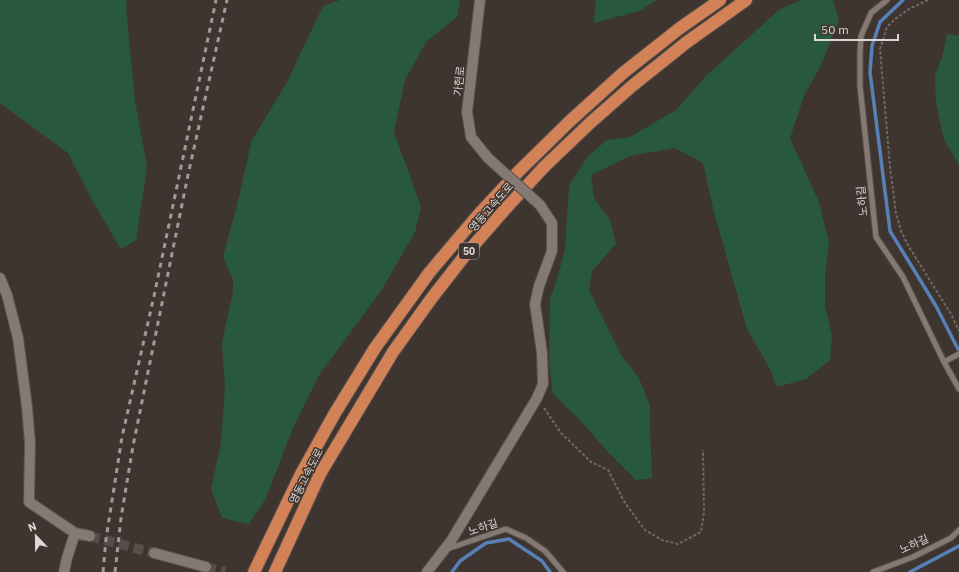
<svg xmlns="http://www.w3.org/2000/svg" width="959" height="572" font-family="'IBM Plex Sans','Noto Sans KR',sans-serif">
	<rect width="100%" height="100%" fill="#3f3530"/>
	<path fill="#29593d" d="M0 0H127L126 7 135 101 147 167 136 240 121 249 92 200 68 153 0 103Z
		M340 0H460L457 17 426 42 405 80 394 132 421 207 415 232 381 291 319 375 292 430 266 498 249 524 222 518 211 489 221 443 225 387 222 343 233 291V280L223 257 237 205 252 140 287 82 323 6Z
		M596 0H657L639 11 594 23Z
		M801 0H833L839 21 820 67 804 96 790 138 818 200 829 242 825 275V306L832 336 830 360 806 379 777 387 769 367 747 329 714 212 703 163 675 148 630 156 591 175 594 198 610 220 616 244 592 271 589 290 621 355 639 378 650 406V428L652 478 636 480 607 451 582 422 553 394 549 364 550 300 559 272 565 249 568 199 570 184 588 156 607 140 630 137 676 110 707 75 780 9Z
		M947 34 959 36V164L944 140 936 103 935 75 942 58Z"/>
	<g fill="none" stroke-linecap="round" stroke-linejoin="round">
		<path stroke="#5780b8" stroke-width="3.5" d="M903 0 880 22 872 46 870 72 890 231 936 306 959 351
			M452 572 460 561 486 543 509 539 542 561 550 572
			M910 572 959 546"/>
		<path stroke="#574d49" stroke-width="10" stroke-dasharray="10 5" stroke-linecap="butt" d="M90 536 154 553
			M206 567 225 572"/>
		<defs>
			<path id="lane" d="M887 0 871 13 861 36 860 53V86L876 237 903 277 944 362 959 389
				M944 362 959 354
				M447 549 506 529 526 538 545 551 563 572
				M873 572 913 557 951 538 959 530"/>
			<path id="street" d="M480 0 467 112 471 137 488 158
				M0 278 7 295 18 338 27 407 30 443 29 502 75 533
				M154 553 206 567
				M64 572 67 558 75 533 90 536
				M427 572 451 541 537 398 543 384 542 353 535 304 539 286 552 251V223L540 205"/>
			<path id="highway" d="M254 572 301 474 335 413 375 348 429 273 478 215 519 171 570 121 623 73 680 28 720 0
				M275 572 320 474 393 352 431 299 466 254 508 206 544 167 590 123 632 86 687 42 746 0"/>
		</defs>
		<use href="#lane" stroke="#59514d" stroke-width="7"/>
		<use href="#street" stroke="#59514d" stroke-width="12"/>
		<use href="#highway" stroke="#59514d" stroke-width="14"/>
		<path stroke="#726965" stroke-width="2" stroke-dasharray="3 2" stroke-linecap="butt" d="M928 0 909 9 895 19 887 27 880 49 890 167 896 213 901 231 909 247 951 314 959 331
			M544 408 561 433 591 462 608 470 625 503 645 530 662 540 678 544 701 532 704 512 703 450"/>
		<use href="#lane" stroke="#857974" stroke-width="5"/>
		<use href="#street" stroke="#857974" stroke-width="10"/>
		<use href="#highway" stroke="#d38156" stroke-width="12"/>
		<path stroke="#a19a96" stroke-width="3" stroke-dasharray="5 5" stroke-linecap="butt" d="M103 572 106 539 122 437 154 296 216 0
			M115 572 121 518 133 446 188 175 227 0"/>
		<defs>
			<path id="street-bridge" d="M488 158 540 205"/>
		</defs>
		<use href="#street-bridge" stroke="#59514d" stroke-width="12" stroke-linecap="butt"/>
		<use href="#street-bridge" stroke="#857974" stroke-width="10"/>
	</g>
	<g text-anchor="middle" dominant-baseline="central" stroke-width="3" stroke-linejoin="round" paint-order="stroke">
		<rect fill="#3f3530" stroke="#aea7a4" stroke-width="1" x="459" y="243" width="20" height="16" rx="3"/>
		<g font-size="10" font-weight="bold" fill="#ded8d5">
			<text x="469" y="251">50</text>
		</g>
		<g font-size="11" fill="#ded8d5" stroke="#3f3530">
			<text transform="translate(459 81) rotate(-84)">가현로</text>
			<text transform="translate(862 201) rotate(-96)">노하길</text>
			<text transform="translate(491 207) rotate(-49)">영동고속도로</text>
			<text transform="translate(306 476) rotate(-63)">영동고속도로</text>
			<text transform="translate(483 527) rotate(-18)">노하길</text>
			<text transform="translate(914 544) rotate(-24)">노하길</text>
		</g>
	</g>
	<g transform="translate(36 536) rotate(338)" stroke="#3f3530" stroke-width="3" paint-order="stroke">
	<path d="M0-3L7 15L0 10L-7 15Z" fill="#ded8d5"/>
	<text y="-6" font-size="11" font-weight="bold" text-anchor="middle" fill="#ded8d5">N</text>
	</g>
	<path d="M815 34v6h83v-6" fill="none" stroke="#ded8d5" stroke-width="2"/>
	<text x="821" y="34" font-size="12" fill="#ded8d5" stroke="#3f3530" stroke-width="3" paint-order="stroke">50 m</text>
</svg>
